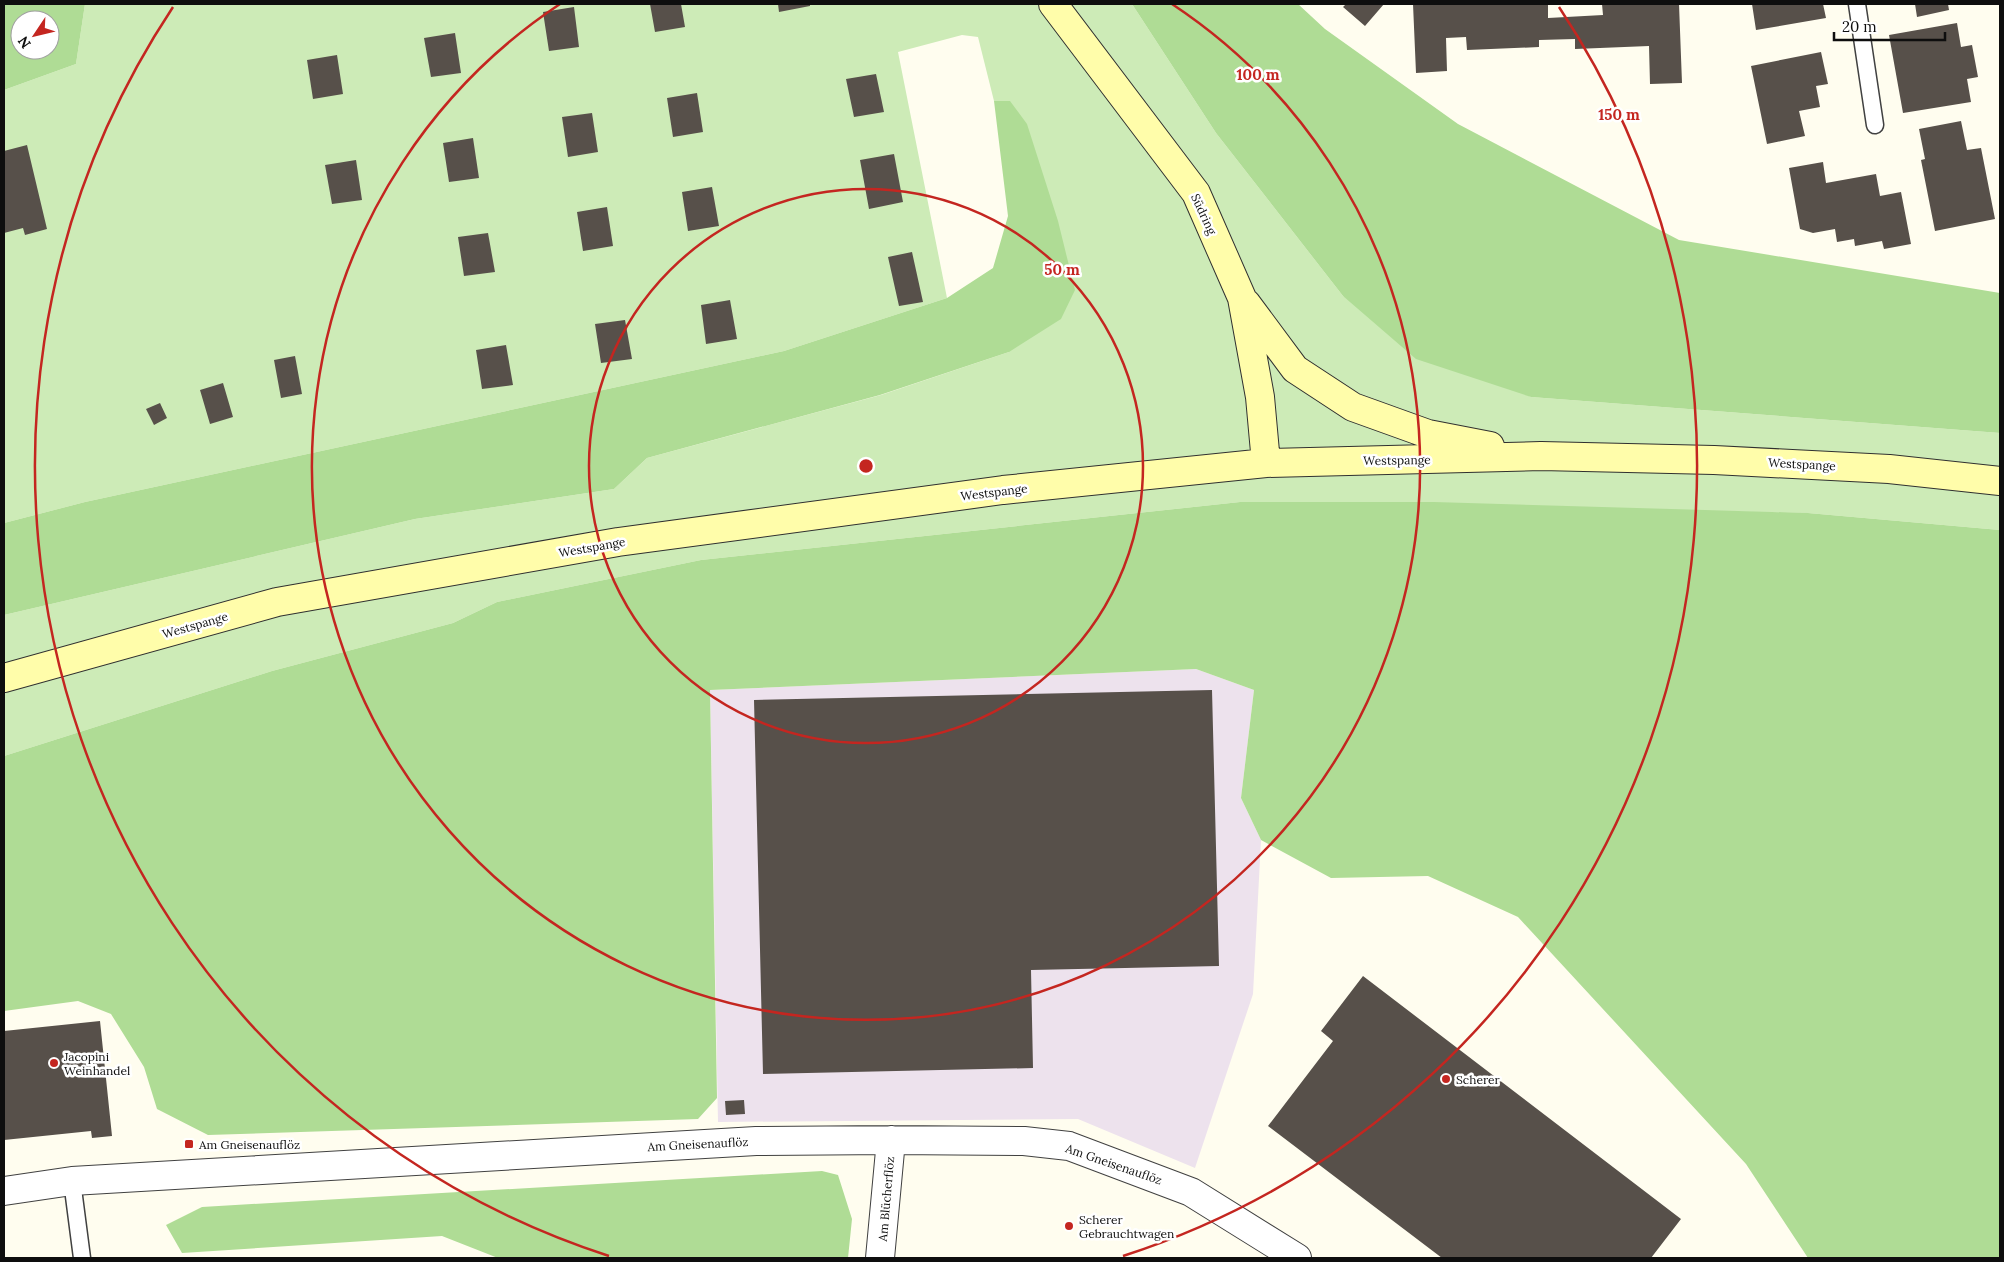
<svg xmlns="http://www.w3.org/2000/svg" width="2004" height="1262" font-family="Lora,serif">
	<rect width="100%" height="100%" fill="#fffdef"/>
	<path fill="#ede2ed" d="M1196 669 1254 690 1241 798 1261 840 1253 994 1195 1168 1078 1119 718 1122 710 690Z"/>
	<path fill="#cdebb7" d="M85 4H1132L1216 133 1343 296 1531 397 2000 433V530L1808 513 1240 502 701 560 497 602 453 623 272 671 4 756V615L415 519 614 489 647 458 881 395 1009 352 1010 101H994L978 37 962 35 898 52 947 298 784 351 85 502 4 523V90L76 64Z"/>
	<path fill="#afdc95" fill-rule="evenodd" d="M4 4H85L76 64 4 90ZM20 20H50V50H20Z
		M1132 4H1298L1325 29 1458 124 1679 240 2000 293V433L1531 397 1416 359 1343 296 1216 133Z
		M994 101H1010L1027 124 1058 221 1075 290 1061 319 1009 352 880 395 647 458 614 489 415 519 4 615V523L85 502 784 351 947 298 993 268 1008 216Z
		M1240 502H1434L1808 513 2000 530V1258H1808L1746 1164 1518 917 1428 876 1331 878 1261 840 1241 798 1254 690 1196 669 710 690 717 1098 698 1119 208 1135 157 1109 144 1067 111 1014 78 1001 4 1011V756L272 671 453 623 497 602 701 560Z
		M822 1171 838 1175 852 1219 848 1258H498L442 1236 182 1253 166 1225 202 1207Z"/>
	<path fill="#57504a" d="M650 4H681L685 27 655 32Z
		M778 4H810V6L779 12Z
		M1346 4H1384L1365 26 1343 7Z
		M1413 4H1548V18L1603 15 1602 4H1679L1682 83 1650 84 1649 46 1575 49V39L1539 40V47L1467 50 1466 37 1446 38 1447 71 1416 73Z
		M1752 4H1823L1826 18 1756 30Z
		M1915 4H1948L1949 10 1917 17Z
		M574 7 579 47 549 51 543 12Z
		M1957 23 1961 47 1972 45 1978 77 1967 79 1971 102 1903 113 1889 35Z
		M455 33 461 73 431 77 424 38Z
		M1821 52 1828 84 1816 86 1820 107 1799 111 1805 136 1767 144 1751 66Z
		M337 55 343 94 313 99 307 60Z
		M876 74 884 112 854 117 846 79Z
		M697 93 703 132 673 137 667 98Z
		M592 113 598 152 568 157 562 117Z
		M1961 121 1967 150 1981 148 1995 219 1935 231 1921 160 1925 159 1919 129Z
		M473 138 479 178 449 182 443 143Z
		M27 145 47 229 25 235 23 228 4 233V151Z
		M894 154 903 202 869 209 860 160Z
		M356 160 362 200 332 204 325 165Z
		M1823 162 1826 183 1876 174 1880 196 1901 192 1911 244 1884 249 1882 241 1855 246 1854 239 1837 242 1835 229 1813 233 1800 229 1789 168Z
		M712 187 719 226 688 231 682 192Z
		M607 207 613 246 583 251 577 212Z
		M488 233 495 272 464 276 458 237Z
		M912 252 923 302 899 306 888 257Z
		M730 300 737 339 706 344 701 305Z
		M625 320 632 359 601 363 595 324Z
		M506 345 513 385 482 389 476 350Z
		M295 356 302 394 281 398 274 360Z
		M223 383 233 417 210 424 200 390Z
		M160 403 167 418 154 425 146 409Z
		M1212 690 1219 966 1031 970 1033 1068 763 1074 754 700Z
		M1363 976 1681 1219 1651 1258H1442L1268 1126 1333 1041 1321 1031Z
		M100 1021 112 1136 92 1138 91 1131 4 1140V1031Z
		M744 1100 745 1114 726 1115 725 1101Z"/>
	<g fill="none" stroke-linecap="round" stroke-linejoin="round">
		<defs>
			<path id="lane" d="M1857 4 1875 125
				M72 1181 82 1258"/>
			<path id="street" d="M4 1191 72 1181 756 1141 891 1140 1024 1141 1069 1146 1191 1192 1297 1258
				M880 1258 891 1140"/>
			<path id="secondary" d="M1053 4 1196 193 1242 298 1260 397 1266 463
				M1246 303 1295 369 1353 407 1428 434 1490 446
				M4 678 277 602 618 542 1003 490 1266 463 1541 456 1714 460 1889 469 2000 481"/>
		</defs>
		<use href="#lane" stroke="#414141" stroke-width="19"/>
		<use href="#street" stroke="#414141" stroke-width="30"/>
		<use href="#secondary" stroke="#303030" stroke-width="30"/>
		<use href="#lane" stroke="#fff" stroke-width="16"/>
		<use href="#street" stroke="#fff" stroke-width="28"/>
		<use href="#secondary" stroke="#fffdaa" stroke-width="28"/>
	</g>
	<g fill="none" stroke="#c42620" stroke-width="2.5">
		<circle cx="866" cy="466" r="277"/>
		<path d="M1172 4A554 554 0 1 1 560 4"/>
		<path d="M609 1256A831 831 0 0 1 173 7M1559 7A831 831 0 0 1 1123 1256"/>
	</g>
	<g fill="#c42620" stroke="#fff" stroke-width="2">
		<circle cx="54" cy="1063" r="5"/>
		<circle cx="1446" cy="1079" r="5"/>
		<rect x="184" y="1139" width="10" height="10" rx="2.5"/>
		<circle cx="1069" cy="1226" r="5"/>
	</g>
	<g text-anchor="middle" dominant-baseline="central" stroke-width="5" stroke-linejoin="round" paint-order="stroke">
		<g font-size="12" fill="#0e0e0e" stroke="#fff">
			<text transform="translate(1204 214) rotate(65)">Südring</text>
			<text transform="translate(1397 460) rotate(-1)">Westspange</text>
			<text transform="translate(1802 464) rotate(3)">Westspange</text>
			<text transform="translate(994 492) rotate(-7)">Westspange</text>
			<text transform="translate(592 547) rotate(-10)">Westspange</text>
			<text transform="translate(195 625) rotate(-16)">Westspange</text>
			<text transform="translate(698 1144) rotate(-3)">Am Gneisenauflöz</text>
			<text transform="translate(1114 1164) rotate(19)">Am Gneisenauflöz</text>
			<text transform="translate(886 1199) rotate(-85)">Am Blücherflöz</text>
		</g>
		<g font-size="12" fill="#0e0e0e" stroke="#fff" text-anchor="start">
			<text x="64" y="1056">Jacopini<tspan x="64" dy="14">Weinhandel</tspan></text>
			<text x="1456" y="1079">Scherer</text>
			<text x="199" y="1144">Am Gneisenauflöz</text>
			<text x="1079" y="1219">Scherer<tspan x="1079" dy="14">Gebrauchtwagen</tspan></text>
		</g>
	</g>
	<circle cx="866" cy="466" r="8" fill="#c42620" stroke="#fff" stroke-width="2.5"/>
	<g font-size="15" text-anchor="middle" font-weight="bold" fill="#c42620" stroke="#fff" stroke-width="5" stroke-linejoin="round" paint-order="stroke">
		<text x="1258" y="80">100 m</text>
		<text x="1619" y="120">150 m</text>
		<text x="1062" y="275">50 m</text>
	</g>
	<rect width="2004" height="1262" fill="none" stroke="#0e0e0e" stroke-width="10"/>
	<g transform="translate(35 35) rotate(235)"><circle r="24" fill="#ffffff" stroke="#9f9f9f"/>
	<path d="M0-4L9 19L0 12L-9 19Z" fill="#c42620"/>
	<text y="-8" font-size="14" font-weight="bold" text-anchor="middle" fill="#0e0e0e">N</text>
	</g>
	<path d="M1834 32v8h111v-8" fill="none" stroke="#0e0e0e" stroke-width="2.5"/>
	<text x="1842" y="32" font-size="15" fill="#0e0e0e" stroke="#ffffff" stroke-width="4" paint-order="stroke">20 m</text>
</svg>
